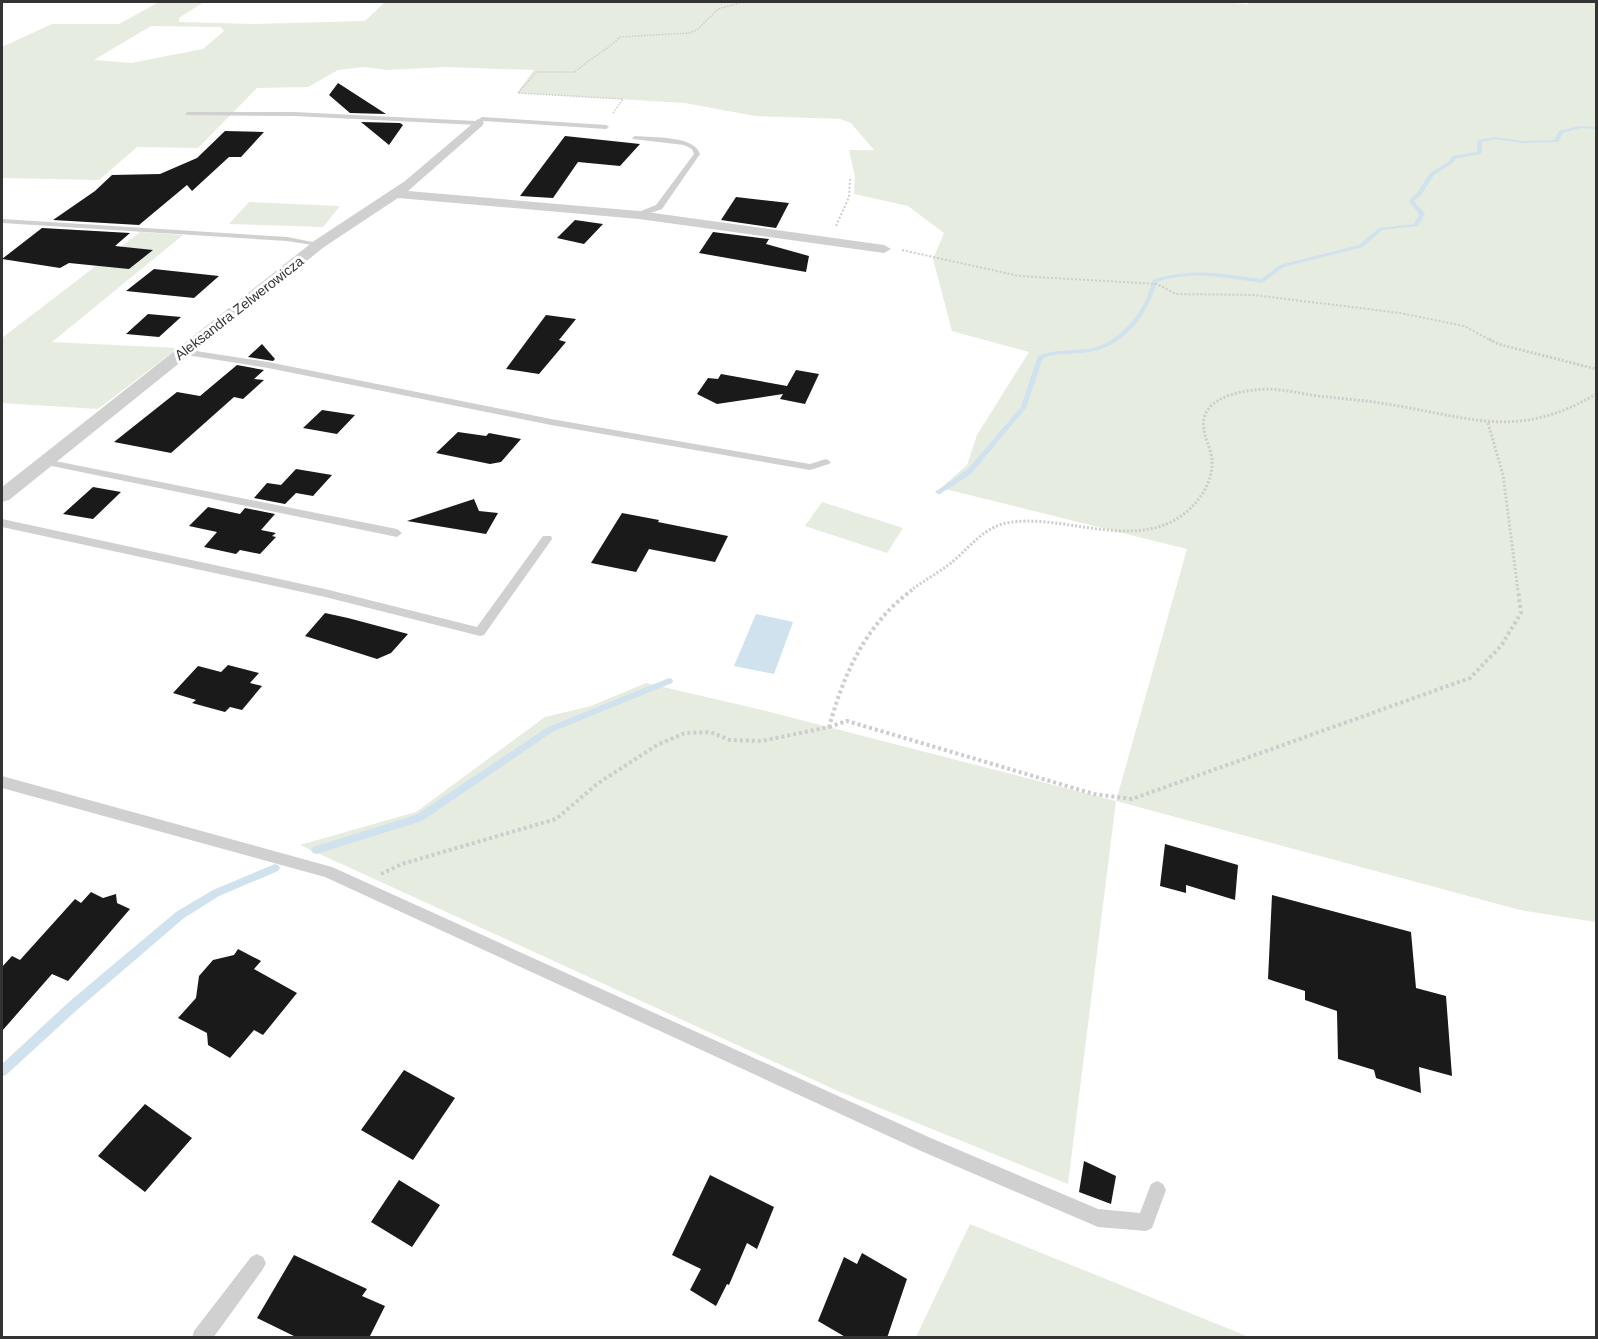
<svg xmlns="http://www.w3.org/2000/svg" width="1598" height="1339" font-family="Helvetica,sans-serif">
	<rect width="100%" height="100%" fill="#fff"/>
	<path fill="#e6ecdf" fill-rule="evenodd" d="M159 2H204L179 18V22L253 24 365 21 385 2H1215L1248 4 1249 2H1596V922L1520 910 1116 801 1068 1184 838 1091 300 845 416 812 545 717 591 706 646 683 762 710 1116 801 1187 549 941 488 967 465 977 435 1029 352 952 331 933 259 944 233 908 206 854 194 855 177 849 150H874L851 123 840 119 755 116 685 103 517 93 534 70 445 67 388 70 363 67 338 70 308 87 257 88 198 148 137 147 99 180 2 178V47L52 24H119ZM151 26 221 27 224 31 203 49 131 63 94 60Z
		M249 202 340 206 323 227 229 224Z
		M140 232 183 235 52 342 178 348 98 409 2 403V338Z
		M822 502 903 528 887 553 805 526Z
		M970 1224 1249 1337H916Z"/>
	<path fill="#cfe2ee" d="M756 614 793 622 774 674 734 666Z"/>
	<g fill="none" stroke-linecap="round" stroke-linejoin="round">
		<path fill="#cfe2ee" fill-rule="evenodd" d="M1580 126 1596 127V129L1580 128 1563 133 1558 142H1556L1523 143 1495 139 1482 142 1481 154 1457 158 1451 164 1434 175 1421 195 1414 201 1425 214 1418 226 1382 230 1363 247 1284 267 1262 283C1227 278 1192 270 1157 282 1148 314 1124 347 1089 352 1073 355 1058 352 1043 358L1026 408 971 474 940 494H938L935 492 967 470 1021 407 1038 356C1055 349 1071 351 1089 349 1113 345 1134 323 1145 302 1148 295 1150 287 1153 280 1190 267 1223 274 1261 279L1280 265 1359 245 1379 228 1414 224 1419 214 1409 201 1417 193 1430 173 1448 162 1453 156 1477 152 1478 140 1495 137 1523 141 1554 140 1559 131Z
			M669 678 672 679 673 681 672 683 554 731 422 821 316 854 313 853 311 850 313 847 416 815 548 727Z
			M275 864 278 865 280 868 278 871 219 896 184 918 78 1009 6 1075 2 1076V1064L70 1001 176 912 213 890Z"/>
	</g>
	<path fill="#1a1a1a" d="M338 83 386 114 350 113 329 95Z
		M361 122 400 123 403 125 389 145Z
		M225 131 264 132 241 157H229L192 191 187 185 139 225 53 220 95 191 112 175 160 174 197 158Z
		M565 136 640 144 620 166 578 162 553 198 520 196Z
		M736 197 789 203 776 228 721 220Z
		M575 220 603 224 584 244 557 238Z
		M42 228 130 233 115 246 153 250 129 269 69 263 60 268 2 259Z
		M713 232 769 239 766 244 809 256 806 272 699 253Z
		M154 269 219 276 194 298 126 291Z
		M148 314 181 317 159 337 126 334Z
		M546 315 576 319 559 340 566 342 539 374 506 369Z
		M262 344 275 359 273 361 248 357Z
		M237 365 264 370 254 379 264 380 243 399 234 397 171 453 114 442 177 392 200 396Z
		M796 370 819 374 805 404 780 399 783 394 717 404 697 394 708 378 718 379 721 374 787 386Z
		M322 410 355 415 337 434 303 428Z
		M458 432 486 436 489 433 521 439 501 462 490 464 436 453Z
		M296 469 332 475 313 496 296 493 285 504 254 498 267 483 281 485Z
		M93 487 121 492 93 519 63 514Z
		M474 499 479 511 498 513 486 534 407 521Z
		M208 507 240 514 245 508 275 514 261 530 276 533 272 536 276 537 260 554 240 550 236 554 204 547 217 532 189 526Z
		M622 513 659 520 658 522 728 536 715 562 649 549 636 572 591 563Z
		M325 613 348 618 408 634 391 653 377 659 305 636Z
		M228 665 259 673 250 683 262 686 242 710 230 707 225 712 192 703 196 700 173 693 198 666 221 672Z
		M1165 844 1238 865 1235 900 1186 885V893L1160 886Z
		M91 892 103 898 116 894 117 903 130 909 68 981 52 974 2 1031V967L12 956 20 960 75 899 81 903Z
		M1272 895 1411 932 1416 988 1446 996 1452 1076 1419 1067 1421 1093 1376 1078 1374 1070 1338 1059 1337 1011 1305 1000V991L1268 979Z
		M238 949 261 961 254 969 297 993 263 1035 254 1030 230 1058 208 1045 207 1033 178 1018 196 998 199 976 213 960 234 955Z
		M404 1070 455 1098 413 1160 361 1130Z
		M145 1104 192 1138 145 1192 98 1156Z
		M1084 1161 1116 1176 1111 1204 1079 1192Z
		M710 1175 774 1207 757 1249 747 1243 729 1285 727 1284 716 1306 690 1290 701 1269 672 1255Z
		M399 1180 440 1205 412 1247 371 1222Z
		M862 1253 907 1279 887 1338H847L818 1321 844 1257 857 1264Z
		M294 1255 367 1289 362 1296 385 1306 369 1338H298L257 1318Z"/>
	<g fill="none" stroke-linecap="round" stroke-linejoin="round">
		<path stroke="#cdcdcd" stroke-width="1.5" stroke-dasharray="1.5 1.5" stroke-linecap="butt" d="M613 113 623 99 518 93 536 72H575C589 59 606 51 620 37L689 33 697 30 718 9 743 2"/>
		<path stroke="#cdcdcd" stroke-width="2" stroke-dasharray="2 2" stroke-linecap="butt" d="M836 226 849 197 850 179
			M902 250 1019 276 1157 284 1176 294 1254 295 1400 313 1464 326 1492 341"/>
		<path stroke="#cdcdcd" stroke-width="3" stroke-dasharray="2 2" stroke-linecap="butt" d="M1489 339 1498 344 1596 369
			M1488 423 1503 475 1518 591
			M910 591C923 581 938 573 951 563 968 549 983 528 1006 523 1059 513 1122 547 1173 521 1194 510 1214 485 1212 459 1211 449 1205 439 1204 429 1199 401 1233 392 1255 390 1276 387 1297 393 1318 396 1345 399 1372 401 1399 406 1477 420 1522 438 1596 394"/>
		<path stroke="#cdcdcd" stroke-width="4" stroke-dasharray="3 3" stroke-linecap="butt" d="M829 727 847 721 1094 794 1132 799 1470 678 1501 646 1521 613 1518 590
			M381 874 402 864 556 819 597 784 657 745 685 733 710 732 730 740 762 741 829 727C844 673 866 624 912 590"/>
		<path fill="#d0d0d0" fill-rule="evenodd" d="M188 112H294L476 121 482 117 606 125 609 127 606 129 484 121 478 125 294 116 186 115V113Z
			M635 136C653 138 694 135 700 154L662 209 639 217H636V213L656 205 694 154 692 149 684 145 633 139 632 138Z
			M2 219 287 237 323 244 319 246 287 241 2 223Z
			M183 349 268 362 551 419 810 464 826 459 831 462 829 464 810 470 551 425 268 368 180 354V350Z
			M45 459 397 529 402 533 397 537 42 464 40 462Z
			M2 519 325 589 477 627 543 536H551L552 539 484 635 480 636 325 597 2 527Z
			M2 776 332 867 933 1139 1098 1209 1140 1213 1151 1184 1157 1181 1163 1184 1166 1190 1152 1228 1146 1231 1098 1227 921 1151 325 877 2 788Z
			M257 1254 263 1257 266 1263 263 1269 213 1338H192L194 1331 251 1257Z"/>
		<path fill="#d0d0d0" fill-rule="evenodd" d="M478 119 484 123 482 126 408 191 639 211 884 245 891 249 884 253 639 219 398 198 324 247 9 500 2 502V487L314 241 405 181Z"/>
	</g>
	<g text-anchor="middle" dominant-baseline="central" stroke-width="6" stroke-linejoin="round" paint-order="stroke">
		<g font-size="14" fill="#333" stroke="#fff">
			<text transform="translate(239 308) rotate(-38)">Aleksandra Zelwerowicza</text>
		</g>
	</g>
	<rect width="1598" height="1339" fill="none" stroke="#333333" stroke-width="6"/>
</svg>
